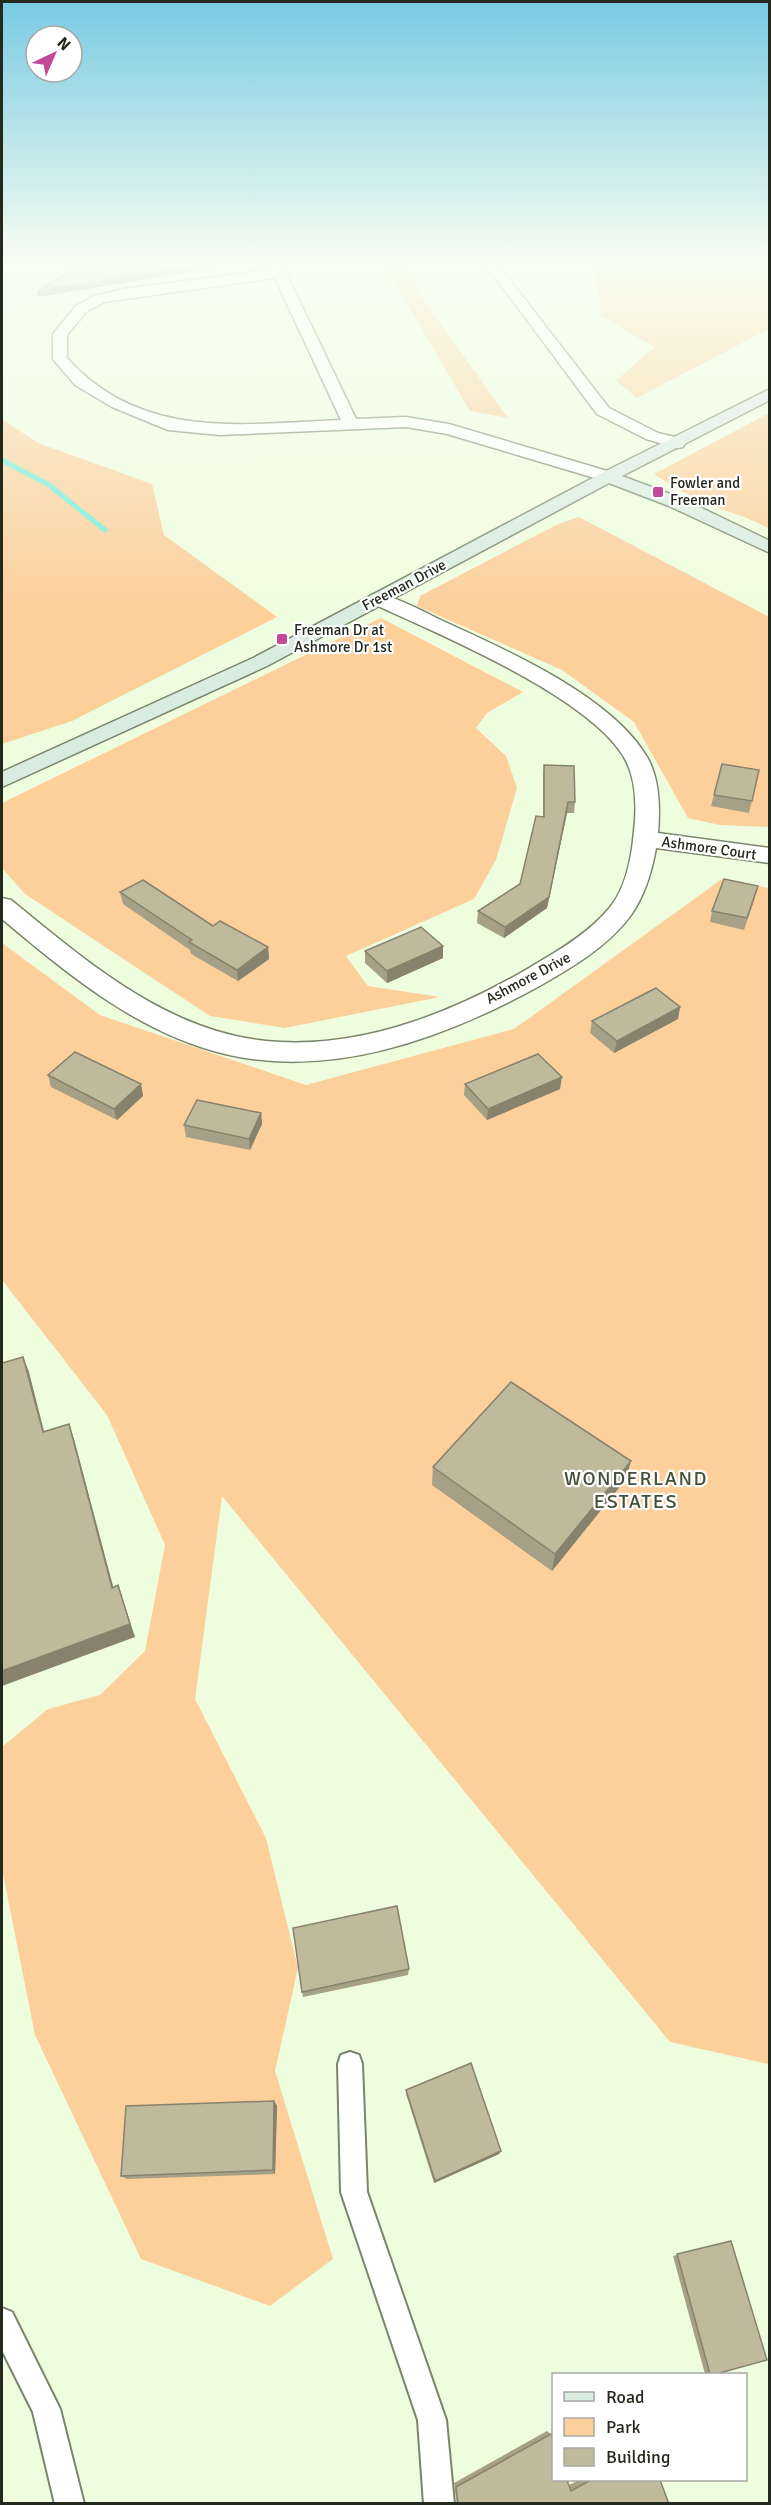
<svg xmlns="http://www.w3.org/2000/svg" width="771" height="2505" font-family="Signika,sans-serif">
	<rect width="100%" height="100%" fill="#effddf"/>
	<path fill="#fccf9b" d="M382 261H402L422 298 508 418 470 411Z
		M585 261H769V329L637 398 616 381 654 347 602 316 595 272Z
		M769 413V529C751 518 732 513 712 506 692 498 672 486 654 474Z
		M2 419 38 443 152 484 164 535 277 617 72 721 2 744Z
		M579 517 769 617V827L720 825 688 818 634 722 562 670 417 606 420 596 558 524Z
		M381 618 523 692 487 713 476 728 506 756 517 788 496 860 474 899 346 956 368 986 440 997 285 1028 210 1016 25 894 2 868V803Z
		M722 879 769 888V2064L670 2042 222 1496 195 1699 266 1838 298 1968 275 2071 333 2259 270 2306 141 2259 35 2035 2 1869V1747L48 1709 100 1695 145 1651 165 1545 107 1415 2 1280V943L100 1015 306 1085 514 1029Z"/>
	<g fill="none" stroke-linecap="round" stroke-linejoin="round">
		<path stroke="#70ecdc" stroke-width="5" d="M2 460 49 485 105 530"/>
		<defs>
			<path id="lane" d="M350 2052 359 2055 362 2064 367 2192 446 2420 454 2504H424L418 2420 341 2192 338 2064 341 2055Z
				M2 2308 12 2312 60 2409 84 2504H55L33 2412 2 2350Z"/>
			<path id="street" d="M264 261H276L286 273 356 419 406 417 449 424 614 473 617 477 608 482 447 434 406 427 220 435 168 430 112 407 75 385 53 359V334L76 306 94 296 123 289 270 270ZM275 278 341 420C242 424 141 441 67 358V335L86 312 104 302Z
				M483 261H495L609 408 658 433 683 439 685 443 683 447 677 448 646 439 597 414Z
				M378 593C401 599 424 612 445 622 507 650 612 697 647 757 660 779 660 809 658 833L770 848V863L656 848C652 871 645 895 631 915 608 947 568 970 534 989 441 1039 332 1079 225 1054 138 1033 69 975 2 919V898L11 900C86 961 166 1031 266 1041 363 1051 463 1009 544 959 568 945 594 928 611 906 626 887 632 855 634 831 637 806 636 775 622 754 583 694 437 633 371 603L368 599 371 595Z"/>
			<path id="secondary" d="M770 389V400L622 476 681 498 770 541V553L669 506 609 483 267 666 2 787V772L253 658 602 473Z"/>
		</defs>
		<use href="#lane" stroke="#7a866b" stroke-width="4"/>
		<use href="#street" stroke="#7a866b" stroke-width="3"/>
		<use href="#secondary" stroke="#7a866b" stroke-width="3"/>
		<use href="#lane" fill="#fff" fill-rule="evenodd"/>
		<use href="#street" fill="#fff" fill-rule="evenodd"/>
		<use href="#secondary" fill="#d8ede0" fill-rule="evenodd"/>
	</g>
	<path fill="#a5a086" d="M65 261H212L215 263V268L38 297 80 266 65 264Z
		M544 765 575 802 574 813H567L547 908 504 938 477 923 478 911 520 884 543 817V776Z
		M759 770 749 813 711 806 714 795Z
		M120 892 268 947 269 959 238 981 191 954 190 950 123 904Z
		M755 898 744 930 710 922 712 911Z
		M365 951 443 958 387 983 365 963Z
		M680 1007 678 1019 614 1053 590 1033 592 1021Z
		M48 1075 141 1084 143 1096 117 1120 51 1087Z
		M465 1084 560 1089 487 1120 464 1095Z
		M261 1113 262 1124 250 1150 186 1137 184 1125Z
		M433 1467 626 1479 552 1571 432 1485Z
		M409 1969 408 1975 303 1997 302 1992Z
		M406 2090 499 2154 434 2183 406 2094Z
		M274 2101 277 2106 275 2174 127 2179 121 2176Z
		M731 2241 716 2374H705L673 2256Z
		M547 2431 551 2434 569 2485 579 2480H660L669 2504H457L456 2499 454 2483Z"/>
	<path fill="#86826d" d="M215 263V268L38 297 37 291Z
		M568 802 567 813 547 908 504 938 505 927Z
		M443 946V958L387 983V971Z
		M268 947 269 959 238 981 237 970Z
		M680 1007 678 1019 614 1053 617 1041Z
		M562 1077 560 1089 487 1120 488 1109Z
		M141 1084 143 1096 117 1120 114 1109Z
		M261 1113 262 1124 250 1150 249 1139Z
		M23 1357 29 1372 48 1447 43 1432Z
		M69 1424 74 1439 117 1601 112 1588Z
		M631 1461 626 1479 552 1571 555 1554Z
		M118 1585 135 1637 2 1686V1671Z
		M274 2101 277 2106 275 2174 273 2170Z
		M501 2151 499 2154 434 2183 435 2181Z"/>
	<path fill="#c0ba9c" stroke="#86826d" stroke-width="1.5" d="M80 261H212L215 263 37 291 87 261Z
		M722 764 759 770 752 801 714 795Z
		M544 765 574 766 575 802H568L549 897 505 927 478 911 520 884 536 816 544 817Z
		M724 879 758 886 747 918 712 911Z
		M143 880 213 926 220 921 268 947 237 970 189 942 192 940 120 892Z
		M421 927 443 946 387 971 365 951Z
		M656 988 680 1007 617 1041 592 1021Z
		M75 1052 141 1084 114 1109 48 1075Z
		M538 1054 562 1077 488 1109 465 1084Z
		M197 1100 261 1113 249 1139 184 1125Z
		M23 1357 43 1432 69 1424 112 1588 118 1585 130 1624 2 1671V1363Z
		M511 1382 631 1461 555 1554 433 1467Z
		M397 1906 409 1969 302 1992 293 1928Z
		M471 2063 501 2151 435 2181 406 2090Z
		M274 2101 273 2170 121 2176 126 2106Z
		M731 2241 767 2360 716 2374H710L677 2254Z
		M551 2434 554 2442V2480H567L571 2491 591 2480H660L669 2504H458L456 2487Z"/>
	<linearGradient id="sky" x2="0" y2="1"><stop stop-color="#78cae3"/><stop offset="0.43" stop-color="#f8fef1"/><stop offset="1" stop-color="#f8fef1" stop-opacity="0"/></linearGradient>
	<rect width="771" height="611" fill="url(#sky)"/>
	<g fill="#c64999" stroke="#fff" stroke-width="2">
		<rect x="652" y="486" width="12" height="12" rx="3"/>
		<rect x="276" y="633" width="12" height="12" rx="3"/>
	</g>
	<g text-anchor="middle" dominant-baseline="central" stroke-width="4.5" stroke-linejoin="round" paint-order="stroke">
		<g font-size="15" fill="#24291e" stroke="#fff" text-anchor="start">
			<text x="670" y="483">Fowler and<tspan x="670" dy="17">Freeman</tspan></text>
			<text x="294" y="630">Freeman Dr at<tspan x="294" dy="17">Ashmore Dr 1st</tspan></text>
		</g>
		<g font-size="15" fill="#24291e" stroke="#fff">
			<text transform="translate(404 585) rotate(-28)">Freeman Drive</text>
			<text transform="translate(709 848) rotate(8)">Ashmore Court</text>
			<text transform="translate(528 978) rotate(-28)">Ashmore Drive</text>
		</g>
		<g font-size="20" letter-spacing="1.5" fill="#455037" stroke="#fff">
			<text x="636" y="1478">WONDERLAND<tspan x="636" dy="23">ESTATES</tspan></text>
		</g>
	</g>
	<rect width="771" height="2505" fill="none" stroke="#24291e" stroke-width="6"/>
	<rect x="552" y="2373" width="195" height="108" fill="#ffffff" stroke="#a7a9a5" stroke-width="1.5"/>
	<rect x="564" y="2392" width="30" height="9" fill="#d8ede0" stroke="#a7a9a5" stroke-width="1.5"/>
	<text x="606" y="2403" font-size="18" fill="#24291e">Road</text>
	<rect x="564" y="2418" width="30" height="18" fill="#fccf9b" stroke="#a7a9a5" stroke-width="1.5"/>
	<text x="606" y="2433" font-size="18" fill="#24291e">Park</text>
	<rect x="564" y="2448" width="30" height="18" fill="#c0ba9c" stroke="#a7a9a5" stroke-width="1.5"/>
	<text x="606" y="2463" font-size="18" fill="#24291e">Building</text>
	<g transform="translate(54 54) rotate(44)"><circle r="28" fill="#ffffff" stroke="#a7a9a5" stroke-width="1.5"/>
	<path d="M0-4.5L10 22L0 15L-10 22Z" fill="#c64999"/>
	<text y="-9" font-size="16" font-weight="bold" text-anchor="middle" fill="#24291e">N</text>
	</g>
</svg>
